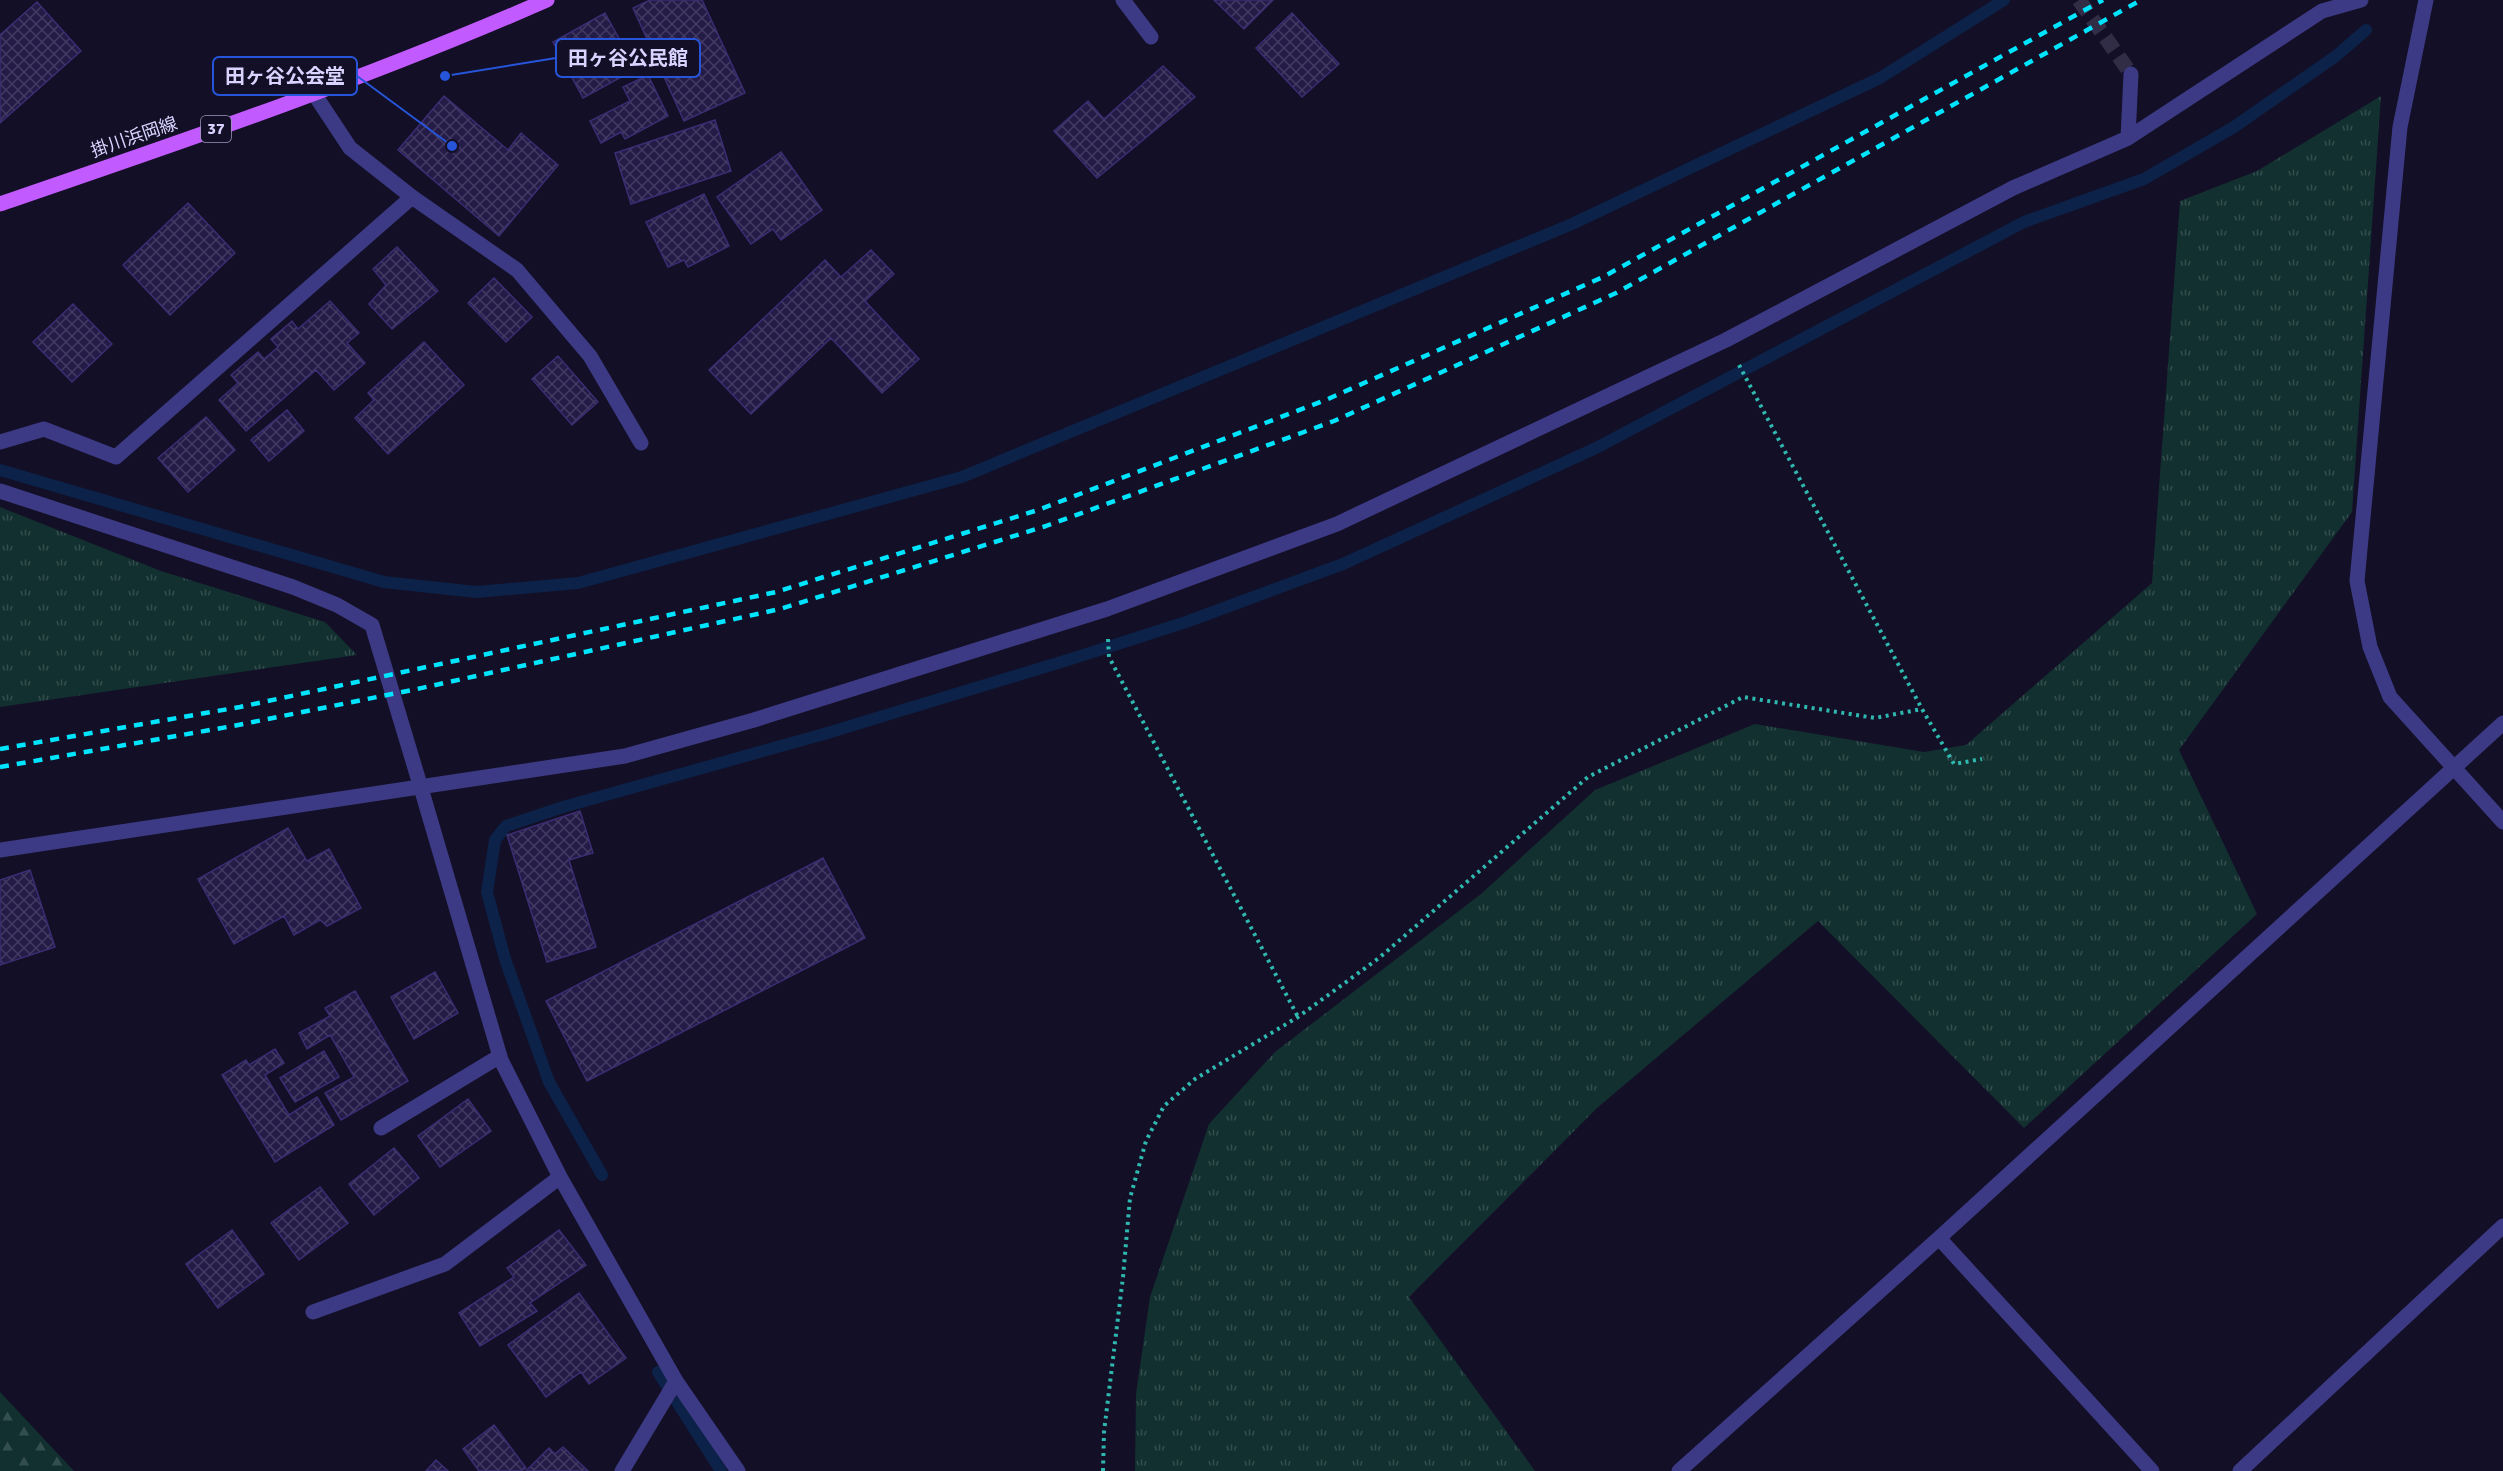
<svg xmlns="http://www.w3.org/2000/svg" width="2503" height="1471" font-family="Signika,'Noto Sans JP',sans-serif">
	<defs>
		<pattern id="grass-tufts" width="24" height="20" patternUnits="userSpaceOnUse" patternTransform="scale(1.5)"><rect width="24" height="20" fill="#12302f"/><path d="M3 7l-1-3M5 7V3M7 7l1-3M15 17l-1-3M17 17v-4M19 17l1-3" fill="none" stroke="#344d4e"/></pattern>
		<pattern id="forest-firs" width="22" height="20" patternUnits="userSpaceOnUse" patternTransform="scale(1.5)"><rect width="22" height="20" fill="#12302f"/><path d="M5 1l3.5 6h-7zM16 11l3.5 6h-7z" fill="#344d4e"/></pattern>
		<pattern id="building-cross-hatch" width="8" height="8" patternUnits="userSpaceOnUse" patternTransform="scale(1.5)"><rect width="8" height="8" fill="#241b47"/><path d="M0 0l8 8M0 8l8-8" fill="none" stroke="#433b63"/></pattern>
	</defs>
	<rect width="100%" height="100%" fill="#130f26"/>
	<path fill="url(#grass-tufts)" d="M2381 96 2352 512 2179 750 2257 914 2024 1128 1818 921 1597 1108 1409 1297 1535 1471H1135L1136 1394 1150 1297 1209 1124 1275 1052 1481 894 1595 790 1755 724 1924 752 1966 745 2152 583 2180 201 2257 171Z
		M0 507 161 571 325 622 357 655 0 707Z"/>
	<path fill="url(#forest-firs)" d="M0 1392 74 1471H0Z"/>
	<g fill="none" stroke-linecap="round" stroke-linejoin="round">
		<path stroke="#0c2248" stroke-width="12" d="M0 470 384 582 476 592 578 583 962 477 1572 224 1880 78 2004 0
			M602 1175 549 1082 505 959 487 892 495 840 506 826 563 807 824 734 1071 659 1186 622 1343 564 1596 448 2024 222 2144 179 2234 127 2336 56 2366 30
			M658 1372 721 1471"/>
	</g>
	<path fill="url(#building-cross-hatch)" stroke="#3b2d73" stroke-width="1.5" d="M650 0H702L745 93 684 121 633 8Z
		M1214 0H1273L1244 29Z
		M37 2 81 51 0 123V35Z
		M605 13 636 69 583 98 553 42Z
		M1292 13 1339 64 1302 97 1256 48Z
		M1163 66 1195 97 1097 178 1054 131 1088 101 1104 119Z
		M648 75 668 116 625 139 621 132 601 143 590 121 630 101 623 87Z
		M444 96 508 150 521 133 558 165 499 236 398 150Z
		M715 120 731 171 631 204 615 153Z
		M781 152 822 210 781 240 773 229 751 244 717 197Z
		M704 194 729 246 688 267 684 260 668 267 646 222Z
		M188 203 235 253 170 315 123 265Z
		M397 247 438 291 392 329 369 304 386 285 373 269Z
		M871 250 894 274 865 301 919 359 882 393 831 338 751 414 709 370 825 260 841 277Z
		M494 278 532 317 506 342 468 303Z
		M330 301 359 333 347 343 365 363 334 390 316 370 246 431 219 400 238 383 231 375 258 352 264 359 278 347 271 339 292 321 298 329Z
		M73 304 112 344 72 382 33 342Z
		M424 342 464 385 388 454 355 418 374 400 368 393Z
		M558 356 598 402 572 425 532 379Z
		M287 410 304 431 269 461 251 440Z
		M206 417 235 450 188 492 158 458Z
		M580 811 593 853 569 860 596 947 547 962 507 835Z
		M288 828 307 861 329 849 361 908 327 926 320 920 294 935 284 916 234 944 198 879Z
		M823 858 865 938 587 1081 546 1001Z
		M30 870 55 947 0 965V880Z
		M435 972 458 1013 414 1039 391 997Z
		M355 991 408 1081 341 1120 325 1093 354 1077 330 1035 307 1049 299 1033 330 1016 325 1008Z
		M275 1049 284 1063 265 1075 289 1115 317 1097 334 1125 275 1162 222 1075 246 1060 249 1065Z
		M324 1051 339 1077 295 1102 280 1078Z
		M468 1099 491 1131 440 1167 418 1136Z
		M394 1148 419 1178 374 1215 349 1184Z
		M320 1187 348 1223 299 1260 271 1223Z
		M232 1230 264 1274 218 1308 186 1264Z
		M559 1230 586 1265 530 1303 537 1311 480 1346 459 1313 514 1277 507 1268Z
		M579 1293 626 1358 589 1384 581 1372 546 1397 508 1345Z
		M494 1425 526 1468 521 1471H479L463 1449Z
		M563 1447 588 1471H526L549 1448 555 1454Z
		M436 1460 448 1471H426Z"/>
	<g fill="none" stroke-linecap="round" stroke-linejoin="round">
		<path stroke="#312d47" stroke-width="15" stroke-dasharray="15 8" stroke-linecap="butt" d="M2079 0 2131 74"/>
		<path stroke="#2fb8b0" stroke-width="4" stroke-dasharray="3 4.5" stroke-linecap="butt" d="M1739 365 1922 709 1954 764 1982 759
			M1108 639 1109 657 1298 1017
			M1103 1471 1104 1432 1123 1277 1130 1198 1146 1141 1164 1106 1195 1079 1298 1017 1379 958 1588 777 1743 697 1875 718 1922 709"/>
		<path stroke="#3d3a85" stroke-width="15" d="M1123 0 1151 37
			M0 442 44 429 116 457 412 197
			M0 491 293 587 337 605 372 625 421 788"/>
		<path stroke="#3d3a85" stroke-width="15" d="M2426 0 2400 127 2357 581 2370 647 2390 697 2503 822
			M313 92 350 148 412 197 517 270 590 356 641 443
			M2128 138 2131 74
			M421 788 501 1060 560 1177 676 1381 738 1471
			M0 850 625 756 754 720 1107 609 1337 524 1726 340 2013 188 2128 138 2322 11 2361 0
			M381 1128 500 1056
			M1939 1238 2152 1471
			M313 1312 445 1264 560 1177
			M622 1471 676 1381
			M1679 1471 1939 1238 2503 723
			M2240 1471 2503 1226"/>
		<path stroke="#c25bff" stroke-width="15" d="M0 204C184 141 369 78 547 0"/>
		<path stroke="#00e5ff" stroke-width="4.5" stroke-dasharray="9 8" stroke-linecap="butt" d="M0 749 240 707 776 592 1038 510 1328 399 1603 277 2103 0
			M0 767 233 726 417 689 780 609 1046 526 1334 421 1616 293 2141 0"/>
	</g>
	<g text-anchor="middle" dominant-baseline="central" stroke-width="4.5" stroke-linejoin="round" paint-order="stroke">
		<rect fill="#130f26" stroke="#9e99be" stroke-width="1.5" x="201" y="116" width="30" height="26" rx="4.5"/>
		<g font-size="16" font-weight="bold" fill="#d9d4ff">
			<text x="216" y="129">37</text>
		</g>
		<g font-size="18" fill="#d9d4ff" stroke="#130f26">
			<text transform="translate(134 137) rotate(-19)">掛川浜岡線</text>
		</g>
	</g>
	<path fill="none" stroke="#2655da" stroke-width="2" d="M445 76L556 58M452 146L357 76"/>
	<g fill="#2655da" stroke="#130f26" stroke-width="2">
		<circle cx="445" cy="76" r="6"/>
		<circle cx="452" cy="146" r="6"/>
	</g>
	<g fill="#130f26" stroke="#2655da" stroke-width="2">
		<rect x="556" y="39" width="144" height="38" rx="6"/>
		<rect x="213" y="57" width="144" height="38" rx="6"/>
	</g>
	<g font-size="20" text-anchor="middle" font-weight="bold" fill="#d9d4ff">
		<text x="628" y="65">田ヶ谷公民館</text>
		<text x="285" y="83">田ヶ谷公会堂</text>
	</g>
</svg>
